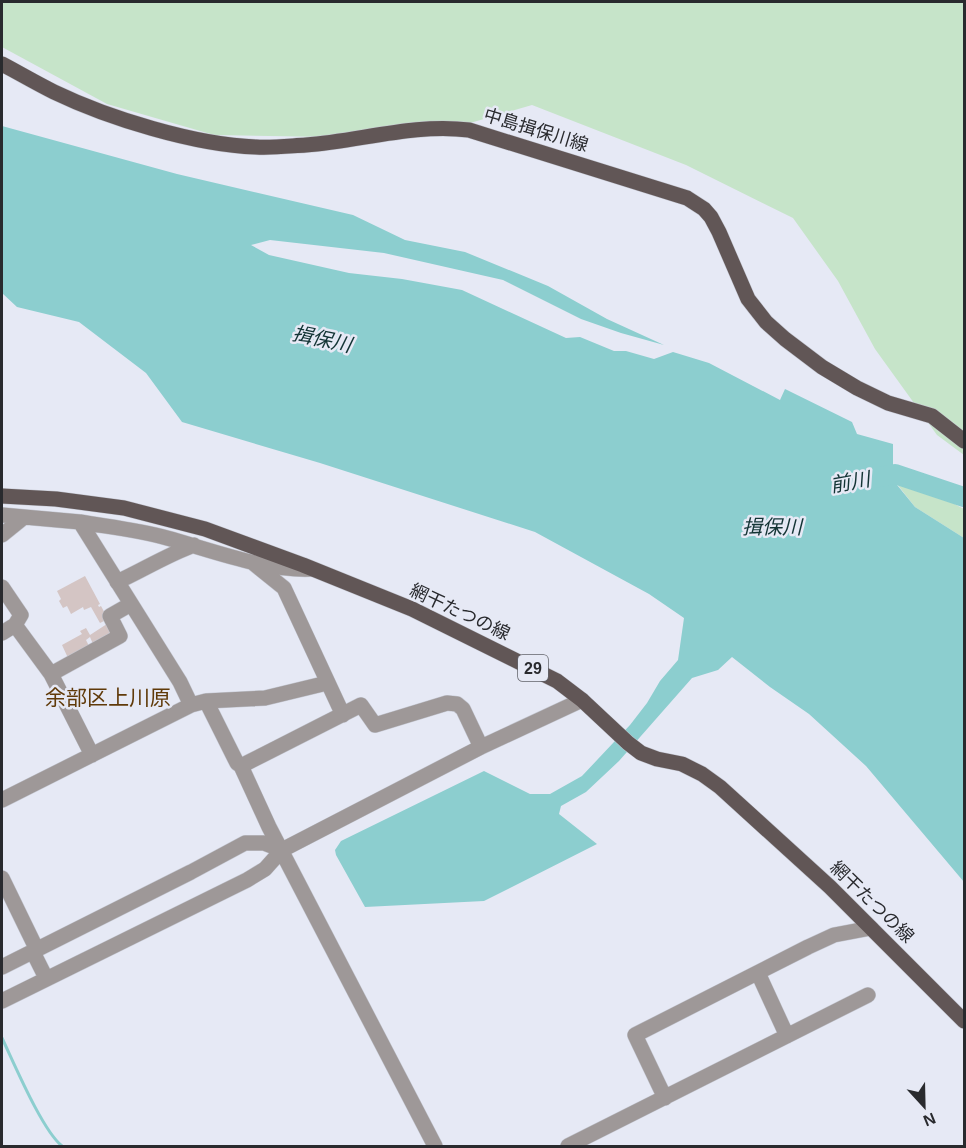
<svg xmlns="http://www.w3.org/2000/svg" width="966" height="1148" font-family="Arial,'Noto Sans JP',sans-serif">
	<rect width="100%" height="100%" fill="#e6e9f5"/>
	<path fill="#c6e4c9" d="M2 2H964V455L937 435 875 349 838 281 793 218 686 165 532 105 470 123 443 122 330 137 214 135 107 104 2 47Z
		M899 470C923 478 941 498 964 509V538L915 507 893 479Z"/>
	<path fill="#8ccecf" d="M2 126 177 174 353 215 405 240 465 252 548 286 607 319 664 345 621 333 581 319 503 280 384 253 270 240 251 245 269 255 349 273 402 279 462 290 566 338 580 337 614 351H626L654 359 673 352 709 363 780 400 785 389 852 422 857 434 893 444V480L915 507 964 538V882L866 766 809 714 770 687 732 657 718 670 692 678 619 761 586 792 561 806 559 814 597 844 484 901 365 907 336 855 335 850 341 841 484 771 530 794H550L582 776 630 725 647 703 660 681 678 660 684 618 649 594 535 532 320 463 182 422 146 373 79 322 17 307 2 293Z"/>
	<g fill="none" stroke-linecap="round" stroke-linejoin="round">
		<path stroke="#8ccecf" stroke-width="3" d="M2 1038C14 1063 42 1130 62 1146"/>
		<path stroke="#8ccecf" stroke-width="20" d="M869 479 895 474 964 497"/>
	</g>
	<path fill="#d4c5c4" d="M85 576 100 604 98 605 99 607 101 606 108 619 100 623 91 607 84 610 83 607 71 614 67 606 63 608 59 601 61 599 57 591Z
		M110 622 115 632 93 644 90 637 86 640 90 648 68 658 62 645 82 634 80 631 86 628 90 635Z"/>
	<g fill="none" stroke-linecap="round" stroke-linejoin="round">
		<defs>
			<path id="minor" d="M2 515 80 522 180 682 191 705
				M80 522C109 527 138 530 167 538 211 550 265 571 311 569
				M2 535 23 518
				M253 563 284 588 343 715
				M117 582C143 570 167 555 194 545
				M2 587 21 615 15 625 2 633
				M15 625 51 674 92 755
				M51 674 120 636 110 616 131 604
				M206 701 265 698 327 683
				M241 766 361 705 375 725 447 703 457 704 463 709 481 747
				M2 800 191 705 206 701 237 763 241 766 269 827 435 1146
				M2 878 37 950
				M33 952 46 978
				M2 967 191 872 245 843H264L282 850
				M758 973 787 1036
				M2 1001 247 880 265 869 282 850 481 747 582 700
				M665 1098 635 1035 808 947 834 935 871 928
				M568 1146 868 995"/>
			<path id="major" d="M2 64C19 73 36 83 54 92 108 118 195 145 256 147 272 148 289 146 306 145 360 141 415 123 469 130L687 198 704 209 711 217 719 232 748 299 766 322 785 339 822 367 857 388 888 403 932 416 964 441
				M2 496 56 499 124 508 205 529 303 565 412 609 557 681 582 700 628 743 641 753 657 759 682 764 702 774 720 787 830 887 964 1021"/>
		</defs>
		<use href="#minor" stroke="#c4c7d1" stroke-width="16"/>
		<use href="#major" stroke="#c4c7d1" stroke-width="16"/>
		<use href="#minor" stroke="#9e9898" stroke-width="15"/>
		<use href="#major" stroke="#615656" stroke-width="15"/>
	</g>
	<g text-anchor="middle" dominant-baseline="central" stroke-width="5" stroke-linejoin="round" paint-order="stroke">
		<rect fill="#e6e9f5" stroke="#62636a" stroke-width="1.5" x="518" y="655" width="30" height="26" rx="4.5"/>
		<g font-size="16" font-weight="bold" fill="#292a2e">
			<text x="533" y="668">29</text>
		</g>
		<g font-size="18" fill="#292a2e" stroke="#e6e9f5">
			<text transform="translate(536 130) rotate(17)">中島揖保川線</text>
			<text transform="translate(460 612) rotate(25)">網干たつの線</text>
			<text transform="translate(872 902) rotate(44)">網干たつの線</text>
		</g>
		<g font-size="20" font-style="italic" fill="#133435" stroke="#e6e9f5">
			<text transform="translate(322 339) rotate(12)">揖保川</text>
			<text transform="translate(850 482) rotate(-10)">前川</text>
			<text x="772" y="527">揖保川</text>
		</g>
		<g font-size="21" fill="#603a09" stroke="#e6e9f5">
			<text x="108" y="697">余部区上川原</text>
		</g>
	</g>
	<rect width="966" height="1148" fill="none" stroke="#292a2e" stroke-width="6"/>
	<g transform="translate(924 1106) rotate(158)" stroke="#e6e9f5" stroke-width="4.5" paint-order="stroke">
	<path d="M0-4.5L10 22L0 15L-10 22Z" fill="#292a2e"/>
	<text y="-9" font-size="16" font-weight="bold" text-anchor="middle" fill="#292a2e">N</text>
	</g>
</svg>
